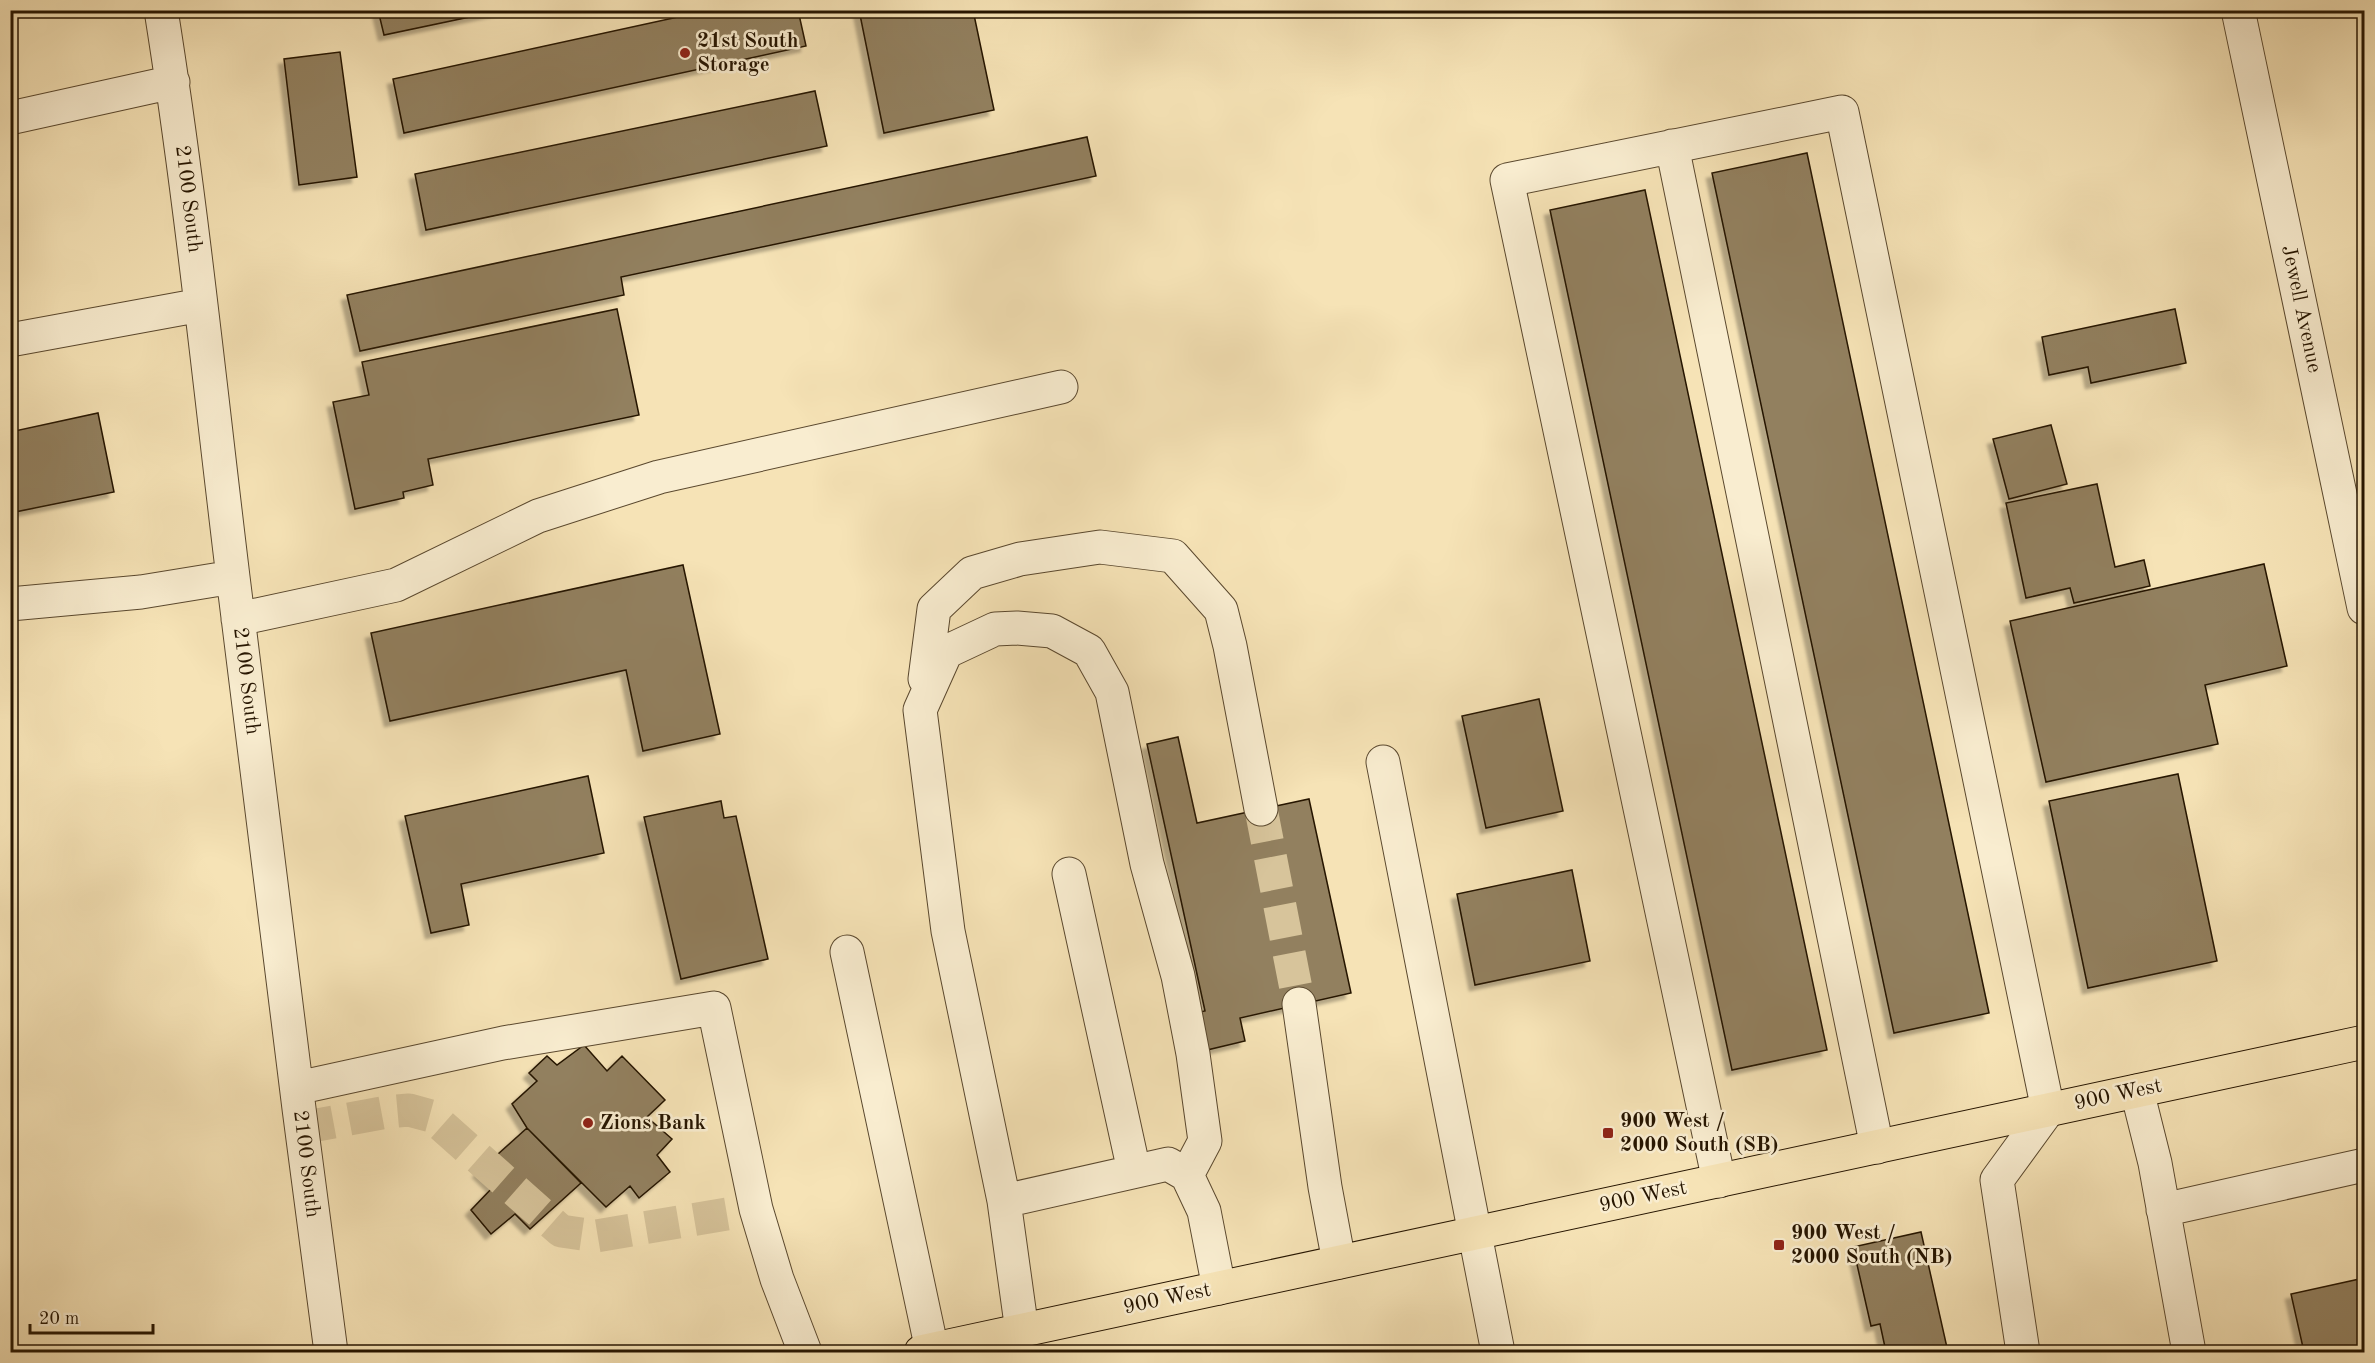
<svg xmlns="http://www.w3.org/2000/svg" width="2375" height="1363" font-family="'Old Standard TT',serif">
	<defs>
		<filter id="shadow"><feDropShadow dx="-5.5" dy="5.5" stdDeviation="1.5" flood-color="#0004"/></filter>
	</defs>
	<rect width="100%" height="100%" fill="#f6e3b6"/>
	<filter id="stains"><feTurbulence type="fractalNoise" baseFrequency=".00333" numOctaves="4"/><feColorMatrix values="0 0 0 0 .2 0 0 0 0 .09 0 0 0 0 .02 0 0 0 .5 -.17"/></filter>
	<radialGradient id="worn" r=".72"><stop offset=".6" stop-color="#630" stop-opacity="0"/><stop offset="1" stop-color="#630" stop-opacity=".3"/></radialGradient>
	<path fill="#92805f" stroke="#261500" stroke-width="1.5" filter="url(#shadow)" d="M378 10H503L384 35Z
		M710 10H798L806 46 404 133 393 79Z
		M859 10H973L994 110 884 133Z
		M340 52 357 177 299 185 284 59Z
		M815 91 827 146 426 230 415 174Z
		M1087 137 1096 176 621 277 624 295 360 351 347 295Z
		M1807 153 1989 1013 1894 1033 1712 173Z
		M1645 190 1827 1050 1732 1070 1550 210Z
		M617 309 639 415 428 459 433 485 403 492 404 498 355 509 333 402 369 395 362 362Z
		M2175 309 2186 363 2091 383 2088 367 2049 375 2042 337Z
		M98 413 114 492 10 513V432Z
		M2051 425 2067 484 2009 499 1993 439Z
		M2097 484 2115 567 2144 560 2150 586 2074 603 2070 588 2026 598 2006 503Z
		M2264 564 2287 666 2205 685 2218 744 2046 782 2010 621Z
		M683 565 720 734 643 751 626 670 390 721 371 633Z
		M1539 699 1563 811 1486 828 1462 716Z
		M1178 737 1197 823 1309 799 1351 993 1240 1018 1245 1041 1207 1050 1199 1012 1205 1011 1147 744Z
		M2178 774 2217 961 2088 988 2049 801Z
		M588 776 604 853 461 884 469 925 431 933 405 816Z
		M721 801 724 818 736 816 768 959 681 979 644 817Z
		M1572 870 1590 961 1475 985 1457 894Z
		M584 1045 607 1071 622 1056 665 1100 647 1117 672 1139 657 1155 670 1172 639 1198 630 1186 606 1207 527 1128 512 1104 537 1081 529 1073 547 1056 557 1065Z
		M527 1128 581 1183 530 1229 515 1214 491 1234 471 1210 493 1187 478 1172Z
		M1921 1232 1948 1352H1886L1880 1324 1871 1326 1853 1247Z
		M2364 1278V1352H2304L2291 1294Z"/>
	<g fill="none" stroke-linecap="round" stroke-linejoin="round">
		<path stroke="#d7c49b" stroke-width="33" stroke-dasharray="33 16" stroke-linecap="butt" d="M1261 809 1299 1004
			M301 1128 387 1112 409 1110 431 1116 561 1231 596 1236 756 1209"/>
		<defs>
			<path id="minor" d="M161 10C191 198 210 388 233 577 265 836 296 1094 331 1352
				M2238 10 2364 608
				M10 118 173 82
				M1672 146 1877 1147
				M10 340 201 305
				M10 604 141 592 233 577
				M238 619 396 585 538 516 659 477 1061 387
				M925 679 934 609 972 573 1020 559 1100 547 1173 556 1221 610 1230 646 1261 809
				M1383 762 1498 1352
				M1069 874 1134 1171
				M847 952 932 1350
				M1299 1004 1325 1187 1339 1262
				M297 1088 503 1043 714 1008 756 1209 777 1279 805 1352
				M2137 1091 2155 1163 2189 1352
				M1719 1181 1507 180 1842 112 2048 1110 1997 1180 2023 1352
				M1004 1201 948 931 920 710 946 652 995 629 1017 628 1052 631 1089 651 1112 692 1147 864 1178 976 1193 1054 1205 1141 1187 1175
				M2163 1210 2364 1165
				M1022 1331 1004 1201 1168 1164 1187 1175 1204 1211 1219 1288"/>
			<path id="major" d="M921 1352 2364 1042"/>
		</defs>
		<use href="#minor" stroke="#5a482e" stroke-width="35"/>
		<use href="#major" stroke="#261500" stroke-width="35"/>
		<use href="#minor" stroke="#f9edd0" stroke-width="33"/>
		<use href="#major" stroke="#f6e3b6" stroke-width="33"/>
	</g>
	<g fill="#8f2418" stroke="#f9edd0" stroke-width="2">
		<circle cx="685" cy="53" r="6"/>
		<circle cx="588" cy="1123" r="6"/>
		<rect x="1602" y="1127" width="12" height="12" rx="3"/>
		<rect x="1773" y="1239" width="12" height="12" rx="3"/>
	</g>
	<g text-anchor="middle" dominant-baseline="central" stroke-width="5" stroke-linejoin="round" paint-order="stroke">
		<g font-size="21" font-weight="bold" fill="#261500" stroke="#f9edd0" text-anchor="start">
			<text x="697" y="41">21st South<tspan x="697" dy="24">Storage</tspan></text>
			<text x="1620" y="1121">900 West /<tspan x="1620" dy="24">2000 South (SB)</tspan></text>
			<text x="600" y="1123">Zions Bank</text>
			<text x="1791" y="1233">900 West /<tspan x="1791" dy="24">2000 South (NB)</tspan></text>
		</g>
		<g font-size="21" fill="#261500" stroke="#f9edd0">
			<text transform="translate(188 199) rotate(83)">2100 South</text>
			<text transform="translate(2301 309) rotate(78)">Jewell Avenue</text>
			<text transform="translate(246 681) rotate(83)">2100 South</text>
			<text transform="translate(2118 1095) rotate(-12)">900 West</text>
			<text transform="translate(306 1164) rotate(83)">2100 South</text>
			<text transform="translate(1643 1197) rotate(-12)">900 West</text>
			<text transform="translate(1167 1299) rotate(-12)">900 West</text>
		</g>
	</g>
	<rect width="2375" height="1363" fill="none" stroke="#f6e3b6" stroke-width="36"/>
	<rect x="12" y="12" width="2351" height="1339" fill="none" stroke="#261500" stroke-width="3"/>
	<rect x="18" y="18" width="2339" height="1327" fill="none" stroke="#261500" stroke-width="1.5"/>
	<path d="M30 1324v9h123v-9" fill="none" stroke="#261500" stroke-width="3"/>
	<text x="39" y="1324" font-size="18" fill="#261500" stroke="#f9edd0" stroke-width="4.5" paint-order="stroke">20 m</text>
	<rect width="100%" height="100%" filter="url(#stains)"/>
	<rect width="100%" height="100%" fill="url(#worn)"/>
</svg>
